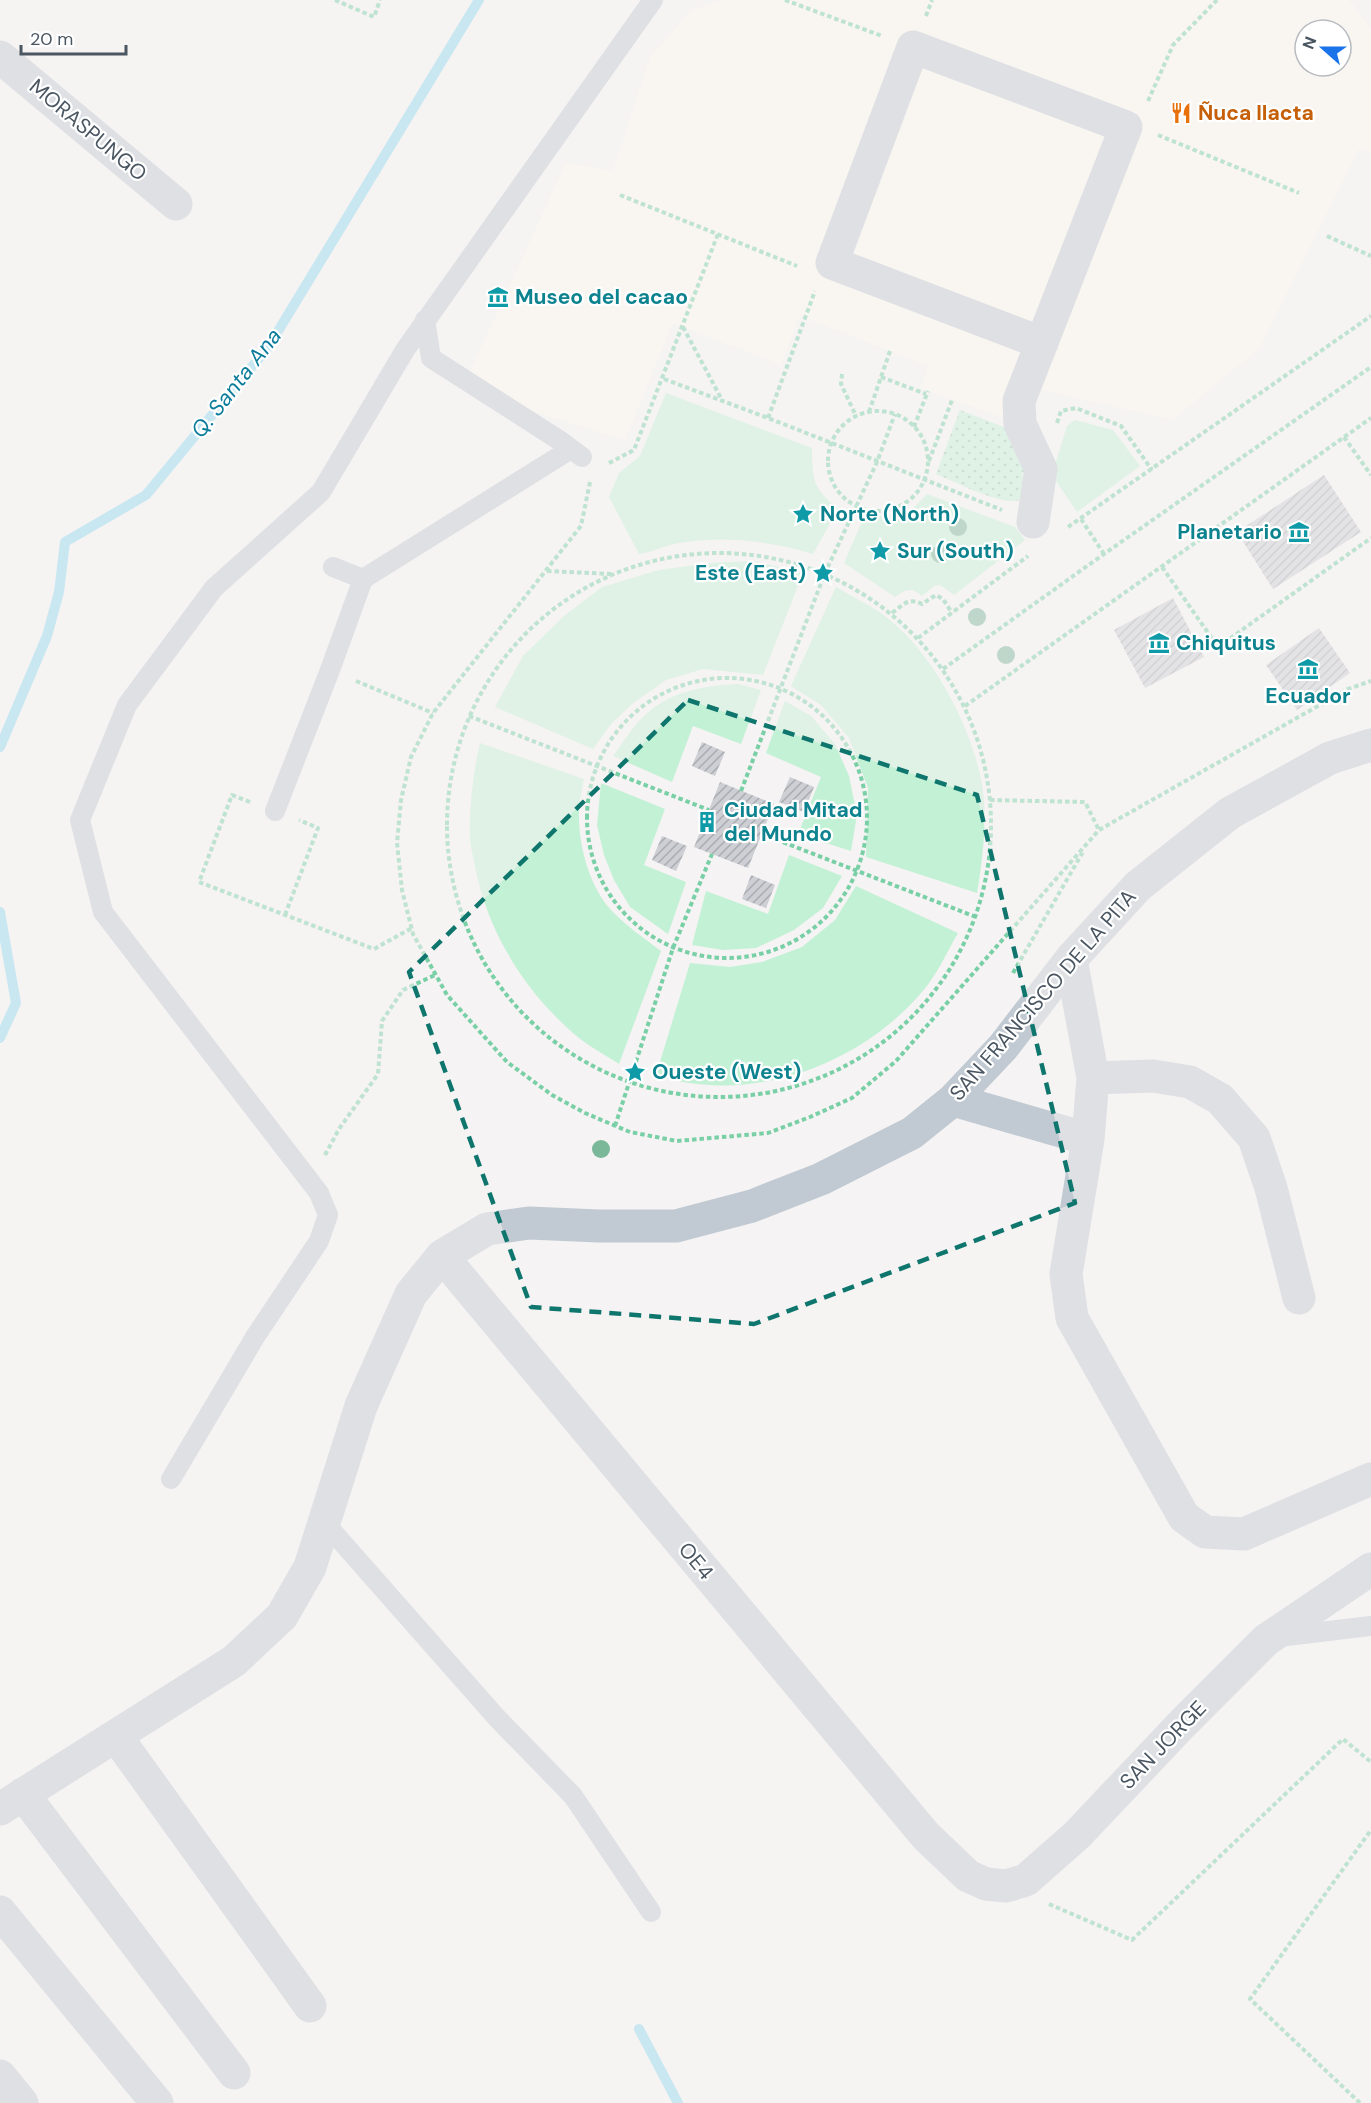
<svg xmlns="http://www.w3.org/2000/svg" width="1371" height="2103" font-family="'DM Sans',sans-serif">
	<defs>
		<pattern id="garden-dots" width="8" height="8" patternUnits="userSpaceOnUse" patternTransform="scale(1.5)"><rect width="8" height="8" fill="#c3f1d5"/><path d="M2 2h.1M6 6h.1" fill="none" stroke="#a0c6b0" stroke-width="1.8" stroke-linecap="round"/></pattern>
		<pattern id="building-hatch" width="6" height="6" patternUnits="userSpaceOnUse" patternTransform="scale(1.5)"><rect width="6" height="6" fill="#cdcfd5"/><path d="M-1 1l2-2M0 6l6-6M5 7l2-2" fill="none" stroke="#a8abb0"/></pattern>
	</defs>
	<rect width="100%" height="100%" fill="#f5f3f3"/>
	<path fill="#fdf9ef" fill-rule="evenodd" d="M724 0H1349L1371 29V151L1359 149 1259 349 1172 420 1043 390 1020 424 920 388 928 366 800 316 781 365 673 323 625 440 462 389 566 163 613 171 650 58 691 10ZM1305 30H1341V66H1305Z"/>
	<path fill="#c3f1d5" d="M666 393 812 448C812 480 813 488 838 509L813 554C770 541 724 535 679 543 666 545 653 552 639 554L609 497 619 473 640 456Z
		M1075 420 1113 430 1140 466 1077 512 1052 475 1067 426Z
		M927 494 1015 527 1025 540 954 595 940 585 934 586 922 596C912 587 906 589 895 597L844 563 864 517 907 515Z
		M754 561 803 573 763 675 703 669 666 680 632 704 611 724 593 749 495 707 523 656 564 616 602 587 659 570 710 563Z
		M836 587C854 598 875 607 891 621 937 658 980 742 984 801 986 832 982 863 977 893L866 857 868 788 849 738 821 705 791 686Z
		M738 684 761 690 741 744 693 726 672 782 613 756C622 744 631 729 642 718 669 691 702 686 738 684Z
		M785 701 811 716 835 744 849 776 857 815 851 851 798 834 821 777 766 753Z
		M480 743 584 779C582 790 579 801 579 811 578 844 589 886 611 910 626 926 644 938 661 951L619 1064C604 1054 586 1045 573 1033 524 990 487 931 475 866 473 857 471 848 470 839 469 807 473 773 480 743Z
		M601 783 665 809 644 865 686 882 668 934 630 907 614 880 604 855 597 825Z
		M789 855 842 876 823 908 794 930 756 948 723 950 692 945 706 891 768 914Z
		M856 886 958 933C947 952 937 975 922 992 860 1065 750 1106 656 1075L690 963 730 967 762 962 802 947 835 920Z"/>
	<path fill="url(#garden-dots)" d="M960 410 1014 431 1030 463 1022 475 1026 485 1020 500C1000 506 957 482 936 474Z"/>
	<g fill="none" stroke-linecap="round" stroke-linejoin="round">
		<path stroke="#90daee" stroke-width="10" d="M0 747 47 636 59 592 65 542 146 495 269 346 479 0
			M0 912 16 1003 0 1038
			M639 2029 678 2103"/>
	</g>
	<path fill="url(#building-hatch)" d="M1324 475 1361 532 1273 589 1237 532Z
		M1173 598 1204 657 1145 688 1114 630Z
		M1319 628 1350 673 1297 710 1266 665Z
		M702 742 725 752 715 776 692 766Z
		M790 777 814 787 804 812 779 802Z
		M720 782 774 804 748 868 694 847Z
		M662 836 687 846 676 871 652 860Z
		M751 875 775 885 766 908 742 899Z"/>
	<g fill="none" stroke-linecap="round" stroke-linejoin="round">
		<path stroke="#7ad0a6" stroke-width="4" stroke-dasharray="4.5 3" stroke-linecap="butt" d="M335 0 374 17 380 0
			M785 0 882 36
			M926 16 932 0
			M1148 101 1173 45 1217 0
			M1158 135 1299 193
			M620 195 797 266
			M1327 236 1371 256
			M683 327 722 400
			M842 374 841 384 856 416
			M881 377 926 394
			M664 379 768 418 1002 510
			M828 461a50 50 0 1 1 100 0a50 50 0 1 1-100 0Z
			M869 412 890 351
			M768 418 815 291
			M1057 423 1061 411 1076 408 1121 426 1152 470
			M914 427 928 391
			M1344 437 1371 475
			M929 461 952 400
			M609 463 634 450 718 234
			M590 482 581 526 433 713 411 757 401 800 397 843 402 890 413 934 447 995 507 1062 552 1095 585 1113 630 1132 677 1141 768 1133 810 1117 852 1098 896 1061 1099 830 1348 689 1371 681
			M1081 519 1104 554
			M1068 527 1371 316
			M447 825a272 272 0 1 1 544 0a272 272 0 1 1-544 0Z
			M1162 567 1218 647 1371 538
			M547 571 612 574
			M892 613C903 605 908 597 922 604L936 595 943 599 952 613
			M918 638 1028 556
			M943 669 1104 554 1371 367
			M587 818a140 140 0 1 1 280 0a140 140 0 1 1-280 0Z
			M356 681 433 713
			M965 706 1371 418
			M469 716 709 810
			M741 791 825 573 877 462 895 414
			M990 800 1085 802 1099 830
			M250 802 232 795 199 882 374 949 412 928
			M762 834 976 917
			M285 915 318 828 299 820
			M1013 973 1084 850
			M615 1126 673 948 712 854
			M325 1155 339 1129 378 1074 382 1021 403 990 435 975
			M1049 1904 1132 1940 1343 1739 1371 1762
			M1360 2103 1250 1999 1371 1830"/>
		<path stroke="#c1cad2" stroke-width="20" d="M425 320 431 358 562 442 582 457
			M333 567 363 579
			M275 811 330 670 363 579 571 449
			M171 1479 255 1337 319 1241 328 1215 319 1193 103 912 80 820 127 705 214 588 321 492 405 350 653 0
			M325 1523 497 1718 573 1796 651 1912
			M1278 1637 1371 1626"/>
		<path stroke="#c1cad2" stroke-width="33" d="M0 57 176 204
			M1033 522 1041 469 1020 424 1019 401 1126 127 913 47 832 263 1042 343
			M1071 959 1093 1078 1153 1076 1190 1082 1220 1099 1254 1138 1271 1188 1299 1298
			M1093 1078 1088 1139 1066 1274 1072 1318 1184 1517 1205 1532 1244 1534 1371 1479
			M953 1100 1088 1139
			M442 1256 926 1836 968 1876 986 1884 1006 1886 1026 1880 1077 1835 1182 1724 1266 1640 1371 1569
			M116 1736 310 2006
			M23 1794 234 2073
			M0 1809 234 1661 282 1616 310 1567 361 1406 411 1294 442 1256 487 1229 529 1223 599 1226H676L752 1206 821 1179 912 1133 953 1100 1003 1047 1071 959 1138 886 1230 813 1330 758 1371 745
			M0 1912 157 2103
			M0 2076 22 2103"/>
	</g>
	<g fill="#7bb799">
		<circle cx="958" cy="527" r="9"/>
		<circle cx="940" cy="554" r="9"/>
		<circle cx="977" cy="617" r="9"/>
		<circle cx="1006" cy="655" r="9"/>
		<circle cx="601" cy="1149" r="9"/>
	</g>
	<path d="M0 0H1371V2103H0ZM688 700 977 795 1075 1203 754 1324 531 1307 409 972Z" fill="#f5f3f3" fill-opacity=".55" fill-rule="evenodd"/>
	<path fill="none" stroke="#0f766e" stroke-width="4.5" stroke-dasharray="12 8" stroke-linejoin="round" d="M688 700 977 795 1075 1203 754 1324 531 1307 409 972Z"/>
	<defs>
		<symbol id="restaurant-bare" viewBox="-9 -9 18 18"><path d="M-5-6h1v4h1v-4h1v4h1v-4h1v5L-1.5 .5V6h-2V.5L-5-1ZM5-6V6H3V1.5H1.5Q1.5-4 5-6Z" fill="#e8710a" stroke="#fff" stroke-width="2.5" paint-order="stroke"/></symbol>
		<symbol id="museum-bare" viewBox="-9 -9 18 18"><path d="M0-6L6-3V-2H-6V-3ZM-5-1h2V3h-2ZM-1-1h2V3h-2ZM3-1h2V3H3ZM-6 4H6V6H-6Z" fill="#0f9aa8" stroke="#fff" stroke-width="2.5" paint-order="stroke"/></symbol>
		<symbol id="sight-bare" viewBox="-9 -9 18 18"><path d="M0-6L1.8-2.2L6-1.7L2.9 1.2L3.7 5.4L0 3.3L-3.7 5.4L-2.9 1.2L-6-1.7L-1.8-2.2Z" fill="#0f9aa8" stroke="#fff" stroke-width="2.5" paint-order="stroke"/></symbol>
		<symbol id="building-bare" viewBox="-9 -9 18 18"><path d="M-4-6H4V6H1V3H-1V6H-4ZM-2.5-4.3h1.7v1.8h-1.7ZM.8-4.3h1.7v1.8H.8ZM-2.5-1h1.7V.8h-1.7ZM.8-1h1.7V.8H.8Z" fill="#0f9aa8" stroke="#fff" stroke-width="2.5" paint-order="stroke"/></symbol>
	</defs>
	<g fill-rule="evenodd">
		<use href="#restaurant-bare" x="1166" y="98" width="30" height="30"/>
		<use href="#museum-bare" x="483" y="282" width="30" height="30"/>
		<use href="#sight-bare" x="788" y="499" width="30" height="30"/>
		<use href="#museum-bare" x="1284" y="517" width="30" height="30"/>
		<use href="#sight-bare" x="865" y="536" width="30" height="30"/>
		<use href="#sight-bare" x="808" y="558" width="30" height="30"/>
		<use href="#museum-bare" x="1144" y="628" width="30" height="30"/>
		<use href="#museum-bare" x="1293" y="654" width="30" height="30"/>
		<use href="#building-bare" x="692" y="807" width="30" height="30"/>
		<use href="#sight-bare" x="620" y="1057" width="30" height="30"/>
	</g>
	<g text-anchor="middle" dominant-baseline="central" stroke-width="4.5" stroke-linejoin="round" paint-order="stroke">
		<g font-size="21" font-weight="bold" fill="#c56008" stroke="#fff" text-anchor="start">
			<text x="1198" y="113">Ñuca llacta</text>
		</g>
		<g font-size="21" fill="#4a5661" stroke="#fff">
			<text transform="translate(88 130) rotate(40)">MORASPUNGO</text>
			<text transform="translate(1043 995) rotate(-49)">SAN FRANCISCO DE LA PITA</text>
			<text transform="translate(696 1561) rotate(50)">OE4</text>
			<text transform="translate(1163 1745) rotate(-46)">SAN JORGE</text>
		</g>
		<g font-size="21" font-weight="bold" fill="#0d838f" stroke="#fff" text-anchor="start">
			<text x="515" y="297">Museo del cacao</text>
			<text x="820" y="514">Norte (North)</text>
			<text x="1282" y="532" text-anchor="end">Planetario</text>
			<text x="897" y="551">Sur (South)</text>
			<text x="806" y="573" text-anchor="end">Este (East)</text>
			<text x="1176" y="643">Chiquitus</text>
			<text x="1308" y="696" text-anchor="middle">Ecuador</text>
			<text x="724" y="810">Ciudad Mitad<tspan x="724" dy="24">del Mundo</tspan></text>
			<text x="652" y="1072">Oueste (West)</text>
		</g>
		<g font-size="22" font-style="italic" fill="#0c7c9b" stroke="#fff">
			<text transform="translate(236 383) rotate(-52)">Q. Santa Ana</text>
		</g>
	</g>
	<g transform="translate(1323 48) rotate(291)"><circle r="28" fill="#ffffff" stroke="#b7bbc0" stroke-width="1.5"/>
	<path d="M0-4.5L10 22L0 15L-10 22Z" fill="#1a73e8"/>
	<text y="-9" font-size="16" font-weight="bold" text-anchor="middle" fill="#4a5661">N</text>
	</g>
	<path d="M21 45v9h105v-9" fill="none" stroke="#4a5661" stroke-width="3"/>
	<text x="30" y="45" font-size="18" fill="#4a5661" stroke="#ffffff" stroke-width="4.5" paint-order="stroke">20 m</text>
</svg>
